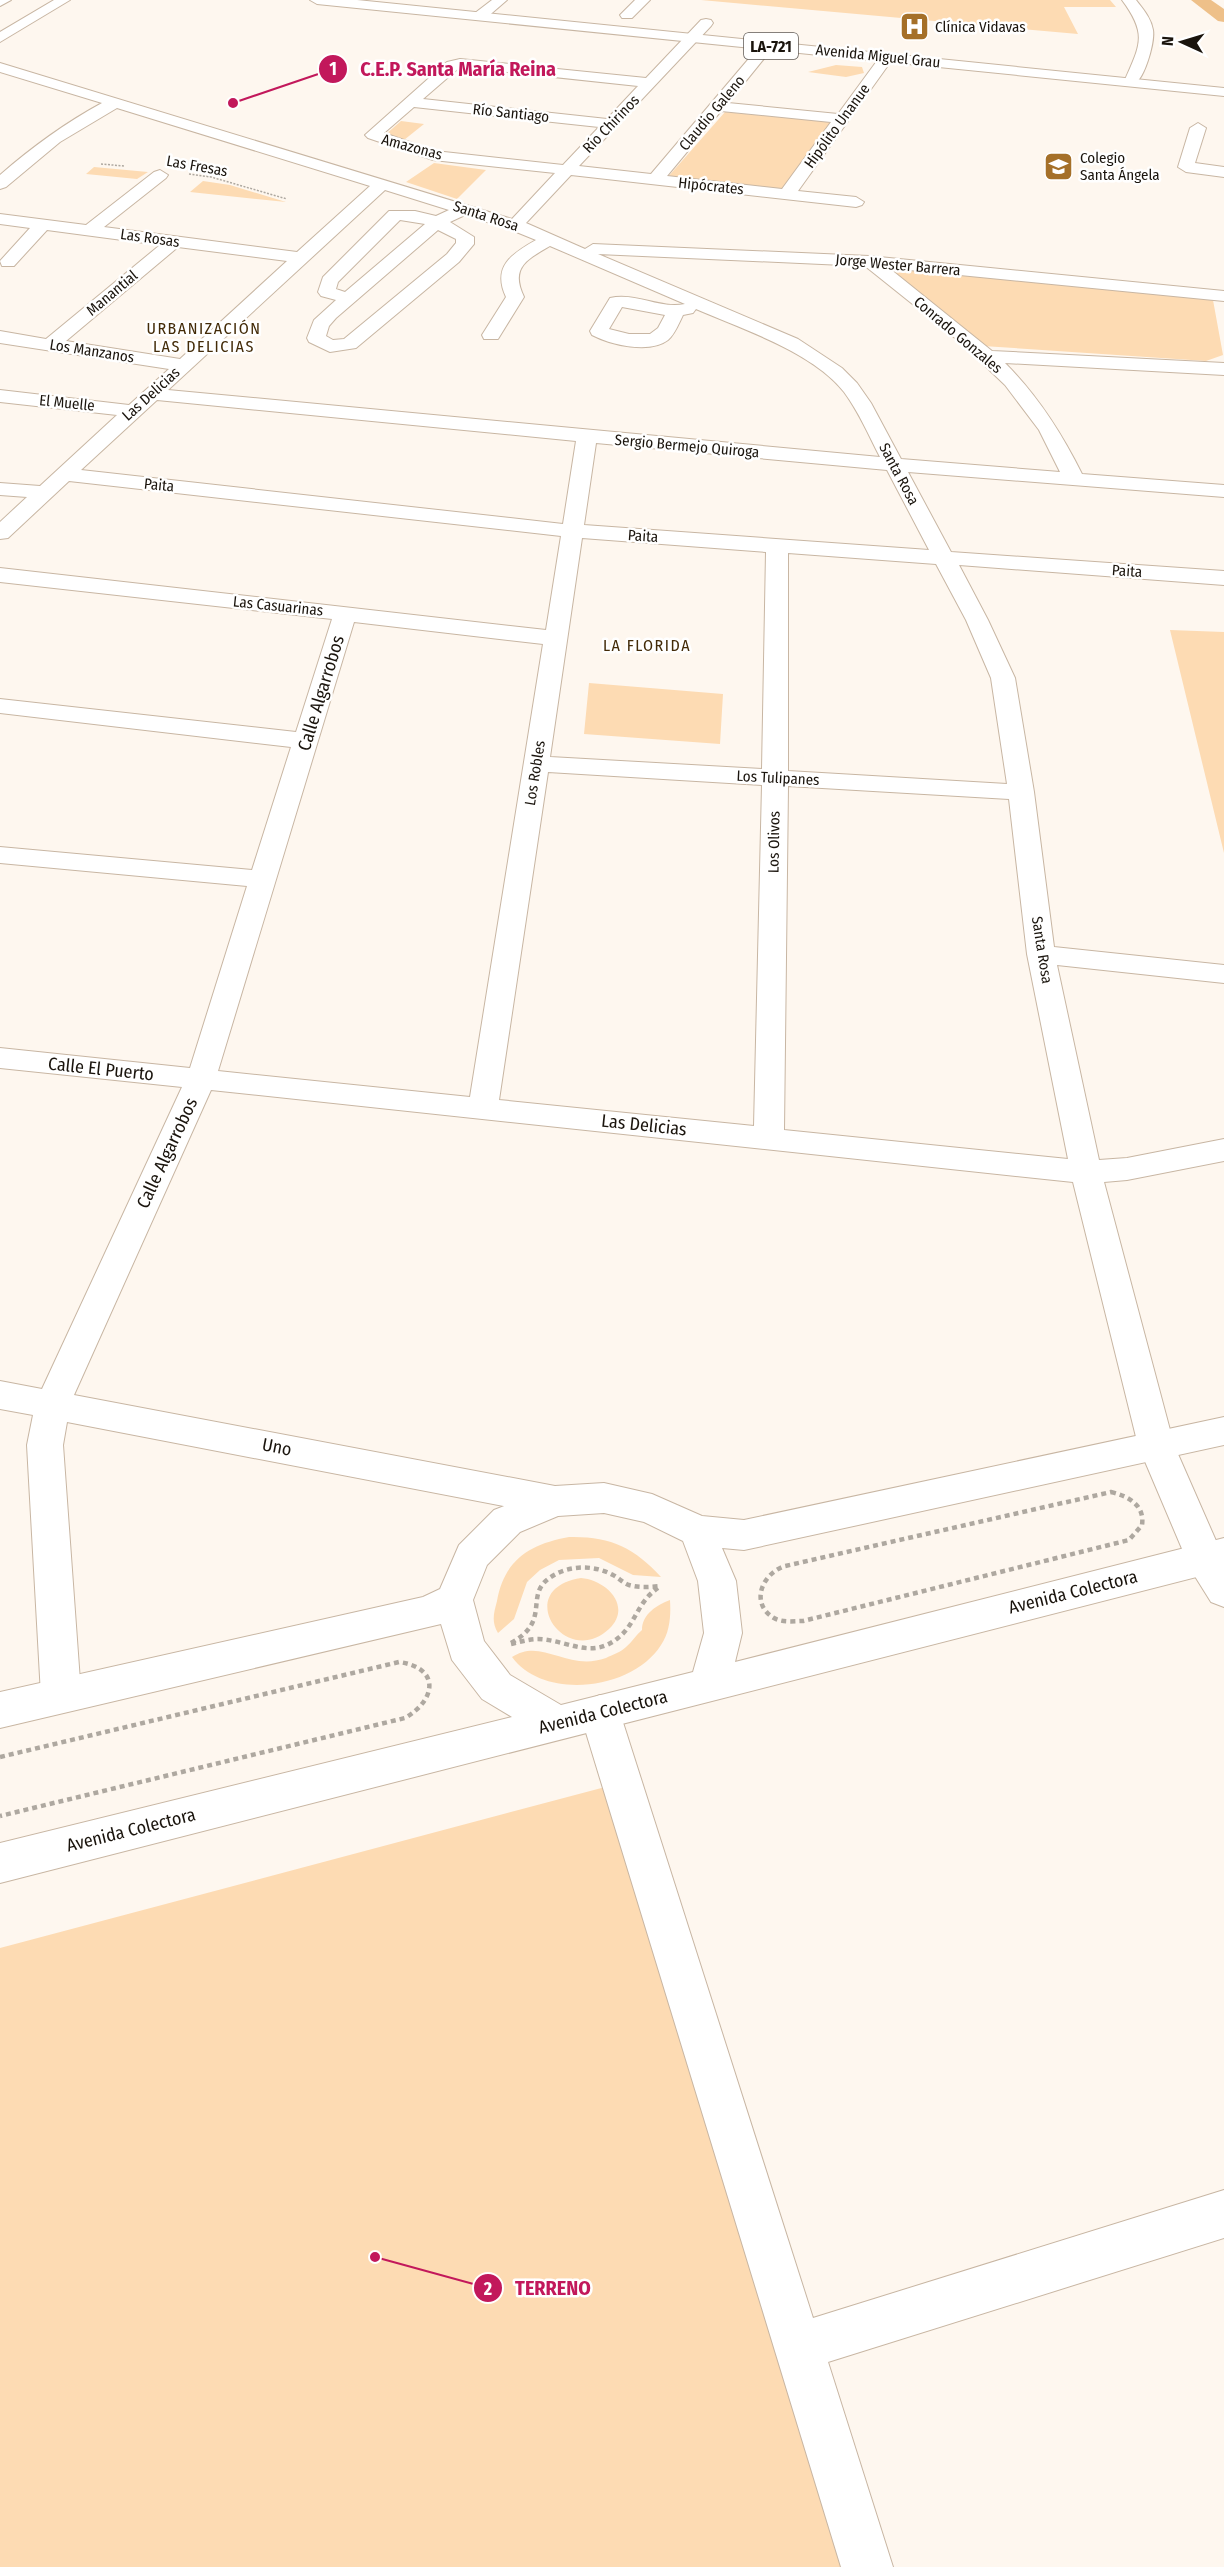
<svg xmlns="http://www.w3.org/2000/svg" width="1224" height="2567" font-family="'Fira Sans Condensed',sans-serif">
	<rect width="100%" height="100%" fill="#fef7ef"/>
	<path fill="#fddbb3" d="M701 0H1110L1116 7H1064L1078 34Z
		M836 65 862 67 864 73 846 77 808 72Z
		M725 112 832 122 781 190 667 178Z
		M401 121 424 124 404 140 385 135Z
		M434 163 486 170 457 199 406 182Z
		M94 167 148 172 137 179 86 174Z
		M203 181 230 185 286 202 190 192Z
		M898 268 1213 300 1223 355 1206 361 983 346 892 274Z
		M1170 630 1224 632V853Z
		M589 683 723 694 720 744 584 734Z
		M569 1537C609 1536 634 1547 661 1577L633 1575 599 1558 559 1560 540 1570 527 1582 514 1619 498 1633C491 1621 494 1613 497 1601 504 1560 530 1544 569 1537Z
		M581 1578C606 1580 633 1606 609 1629 565 1670 511 1589 581 1578Z
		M670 1600C671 1615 670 1632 661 1645 633 1690 544 1701 512 1657 542 1637 567 1672 606 1658 612 1655 621 1652 626 1647 632 1642 636 1635 642 1630 642 1614 657 1605 670 1600Z
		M609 1786 842 2567H0V1948Z"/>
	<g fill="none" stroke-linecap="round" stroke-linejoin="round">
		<path fill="#eec089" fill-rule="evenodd" d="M1191 0H1211L1224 9V22L1218 21Z"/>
		<defs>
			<path id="minor" d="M0 0H11L0 6Z
				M54 0H70L0 42V32Z
				M492 0H507L485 19H475L473 16 475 13Z
				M635 0H650L632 18H622L620 15Z
				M1122 0H1136C1143 9 1151 18 1153 30 1155 42 1144 83 1131 86L1124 82C1140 45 1148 35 1122 0Z
				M706 19 711 20 713 23 711 26 579 166 651 174 763 42H773L775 45 728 103 838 114 882 54 887 53 894 57 798 191 856 197 864 202 862 205 856 207 571 175 526 223 585 249 593 244 869 256 1224 291V301L889 268 992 351 1224 363V375L1005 363C1038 396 1061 432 1082 474L1224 485V497L908 472 951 552 1224 571V585L959 565 988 620 1015 678 1034 792 1054 947 1224 965V983L1057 965 1099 1160 1127 1158 1224 1139V1161L1127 1180 1104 1182 1174 1445 1224 1559V1607L1211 1602 1191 1570 1138 1445 1073 1182 211 1090 74 1395 555 1486 568 1490 573 1501 568 1512 555 1516 67 1422 63 1445 81 1695 75 1707 61 1712 47 1707 41 1695 27 1445 33 1415 0 1409V1381L42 1389 182 1087 0 1068V1048L190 1068 247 886 0 863V847L252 870 291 747 0 713V699L296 732 332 619 0 582V568L546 630 561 536 69 481 8 538 0 539V522L27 497 0 495V483L40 486 117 415 0 402V390L129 405 169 369 0 343V331L46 339 160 245 47 230 14 266H2L0 261 30 228 0 224V214L86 225 154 172 160 170 168 175 166 178 104 227 297 252 370 186 117 108 60 142 6 187 0 189V175C31 148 65 123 102 103L0 72V63L512 219 555 173 433 160 368 138 365 135 447 62 460 59 646 78 701 20ZM460 67 638 86 607 119 423 99ZM414 107 599 127 563 165 435 151 384 133ZM721 111 831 122 782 189 667 176ZM385 190 449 210 436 216 415 211H389L323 277 318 292 321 296 336 300 314 320 307 338 309 342 330 352 356 348 459 262 474 244V237L450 222 465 215 509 229 536 240C511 254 492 267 506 297L482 335 484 339H498L524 297C510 268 526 260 550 246L685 304C659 309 635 292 610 298L590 331 592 335C611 345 650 354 668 340 675 334 679 323 683 315L693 313 696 309C742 329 813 352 844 392 859 412 869 436 880 457L168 390ZM400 220 425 224 345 292 336 289 338 282ZM438 230 456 239V243L447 254 344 339 333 340 326 336 329 326 336 318ZM178 247 287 261 180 359 66 341ZM598 254 865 266 960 342 1005 385 1039 430 1060 472 901 459 871 403 857 383 842 368 798 339ZM622 307 665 315 658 328 650 334H629L609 329ZM157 400 576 441 563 524 81 470ZM596 443 887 470 929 550 584 525ZM582 538 766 552 762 769 550 757ZM788 553 936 564 966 620 991 678 1007 784 788 771ZM354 622 543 644 470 1097 218 1071ZM548 772 762 785 754 1126 499 1100ZM788 786 1009 799 1027 954 1068 1159 784 1130Z
				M1198 123 1206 128 1195 163 1224 167V177L1186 172 1178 167 1190 128Z
				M600 1695 614 1701 620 1713 813 2318 1224 2190V2238L828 2362 893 2567H841L580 1713 586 1701Z"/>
			<path id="major" d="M310 0H357L1224 88V96L317 4Z
				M1224 1417V1445L744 1550 722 1548 736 1581 742 1633 735 1662 1224 1538V1570L0 1883V1843L512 1717 482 1699 452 1660 441 1624 0 1728V1692L423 1597 440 1589 459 1545 494 1510 555 1486 604 1483 652 1494 702 1516 744 1520ZM604 1513 644 1522 683 1541 698 1581 704 1633 693 1672 561 1705 510 1675 484 1641 473 1600 487 1565 520 1532 558 1516Z"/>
		</defs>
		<use href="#minor" stroke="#c8b6a3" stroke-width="2"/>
		<use href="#major" stroke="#c8b6a3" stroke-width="2"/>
		<path stroke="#aea8a0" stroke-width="1.5" stroke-dasharray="2 1.5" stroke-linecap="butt" d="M101 164 124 166
			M189 174 211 177 287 199"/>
		<path stroke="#aea8a0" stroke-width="4.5" stroke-dasharray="5 4" stroke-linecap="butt" d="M1111 1492C1128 1496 1145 1505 1142 1525L1129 1540 803 1621C794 1621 783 1623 774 1618 750 1604 761 1574 785 1566Z
			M511 1643C551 1621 525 1597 548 1579 566 1565 593 1564 613 1575 619 1578 623 1583 629 1585 639 1588 650 1587 661 1586
			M511 1644C520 1642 529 1639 538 1639 568 1640 591 1660 618 1638 636 1624 637 1602 658 1588
			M0 1757 399 1662C441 1668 436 1700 405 1718L0 1816"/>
		<use href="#minor" fill="#fff" fill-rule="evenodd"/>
		<use href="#major" fill="#fff" fill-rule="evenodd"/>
	</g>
	<defs>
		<symbol id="hospital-square" viewBox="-11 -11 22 22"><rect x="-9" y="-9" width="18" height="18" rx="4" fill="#a57029" stroke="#fff"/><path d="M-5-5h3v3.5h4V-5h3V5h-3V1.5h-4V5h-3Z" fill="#fff"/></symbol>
		<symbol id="school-square" viewBox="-11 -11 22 22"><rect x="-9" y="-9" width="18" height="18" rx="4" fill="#a57029" stroke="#fff"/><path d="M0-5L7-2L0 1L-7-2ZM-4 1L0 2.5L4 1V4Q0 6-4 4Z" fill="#fff"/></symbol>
	</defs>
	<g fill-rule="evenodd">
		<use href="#hospital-square" x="898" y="10" width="33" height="33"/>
		<use href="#school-square" x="1042" y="150" width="33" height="33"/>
	</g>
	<g text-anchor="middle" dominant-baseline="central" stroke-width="5" stroke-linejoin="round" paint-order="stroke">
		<g font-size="15" fill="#1a140d" stroke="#fff" text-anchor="start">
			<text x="935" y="27">Clínica Vidavas</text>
			<text x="1080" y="158">Colegio<tspan x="1080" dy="17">Santa Ángela</tspan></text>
		</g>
		<g font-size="15" fill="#1a140d" stroke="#fff">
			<text transform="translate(878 56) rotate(6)">Avenida Miguel Grau</text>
			<text transform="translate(511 113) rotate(6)">Río Santiago</text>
			<text transform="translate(712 113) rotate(-50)">Claudio Galeno</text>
			<text transform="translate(611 124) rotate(-46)">Río Chirinos</text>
			<text transform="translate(837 126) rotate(-54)">Hipólito Unanue</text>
			<text transform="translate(412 147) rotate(15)">Amazonas</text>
			<text transform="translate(197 166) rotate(10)">Las Fresas</text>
			<text transform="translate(711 186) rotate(6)">Hipócrates</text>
			<text transform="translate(486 216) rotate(18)">Santa Rosa</text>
			<text transform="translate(150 238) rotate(8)">Las Rosas</text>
			<text transform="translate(898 265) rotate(5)">Jorge Wester Barrera</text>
			<text transform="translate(112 293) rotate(-40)">Manantial</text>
			<text transform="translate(958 335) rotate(40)">Conrado Gonzales</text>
			<text transform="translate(92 351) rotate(9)">Los Manzanos</text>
			<text transform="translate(151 394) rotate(-42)">Las Delicias</text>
			<text transform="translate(67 403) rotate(6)">El Muelle</text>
			<text transform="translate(687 446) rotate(5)">Sergio Bermejo Quiroga</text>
			<text transform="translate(899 474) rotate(62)">Santa Rosa</text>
			<text transform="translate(159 485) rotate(6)">Paita</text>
			<text transform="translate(643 536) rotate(4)">Paita</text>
			<text transform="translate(1127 571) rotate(4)">Paita</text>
			<text transform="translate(278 606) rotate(6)">Las Casuarinas</text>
			<text transform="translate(535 773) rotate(-81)">Los Robles</text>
			<text transform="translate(778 778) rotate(3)">Los Tulipanes</text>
			<text transform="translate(774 842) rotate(-89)">Los Olivos</text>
			<text transform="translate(1042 950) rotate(81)">Santa Rosa</text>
		</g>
		<rect fill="#fff" stroke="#5f5a56" stroke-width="1.5" x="744" y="33" width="54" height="26" rx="4.5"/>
		<g font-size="16" font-weight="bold" fill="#1a140d">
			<text x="771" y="46">LA-721</text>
		</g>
		<g font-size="16" letter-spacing="1.5" fill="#432b08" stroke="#fff">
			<text x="204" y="328">URBANIZACIÓN<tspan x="204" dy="18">LAS DELICIAS</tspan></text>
			<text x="647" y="645">LA FLORIDA</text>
		</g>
		<g font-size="18" fill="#1a140d" stroke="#fff">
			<text transform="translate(321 693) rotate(-73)">Calle Algarrobos</text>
			<text transform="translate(101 1069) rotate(6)">Calle El Puerto</text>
			<text transform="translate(644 1125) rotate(6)">Las Delicias</text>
			<text transform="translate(167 1153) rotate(-65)">Calle Algarrobos</text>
			<text transform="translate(277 1447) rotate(11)">Uno</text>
			<text transform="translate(1073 1592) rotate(-14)">Avenida Colectora</text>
			<text transform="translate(603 1712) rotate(-14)">Avenida Colectora</text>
			<text transform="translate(131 1830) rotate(-14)">Avenida Colectora</text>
		</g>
	</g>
	<path fill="none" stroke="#c2185b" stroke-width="2" d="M233 103L333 69M375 2257L488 2288"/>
	<g fill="#c2185b" stroke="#fff" stroke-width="2">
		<circle cx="233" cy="103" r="6"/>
		<circle cx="375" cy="2257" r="6"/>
		<circle cx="333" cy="69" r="15"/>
		<circle cx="488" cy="2288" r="15"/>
	</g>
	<g font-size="18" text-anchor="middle" font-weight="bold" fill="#fff">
		<text x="333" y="75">1</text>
		<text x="488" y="2295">2</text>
	</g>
	<g font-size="20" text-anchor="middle" font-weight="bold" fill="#c2185b" stroke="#fff" stroke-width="5" stroke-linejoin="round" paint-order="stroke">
		<text x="458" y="76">C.E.P. Santa María Reina</text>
		<text x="553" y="2295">TERRENO</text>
	</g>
	<g transform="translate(1182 42) rotate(274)" stroke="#ffffff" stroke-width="4.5" paint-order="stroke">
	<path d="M0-4.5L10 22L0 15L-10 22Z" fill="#1a140d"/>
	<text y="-9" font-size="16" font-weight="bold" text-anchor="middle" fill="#1a140d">N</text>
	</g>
</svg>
